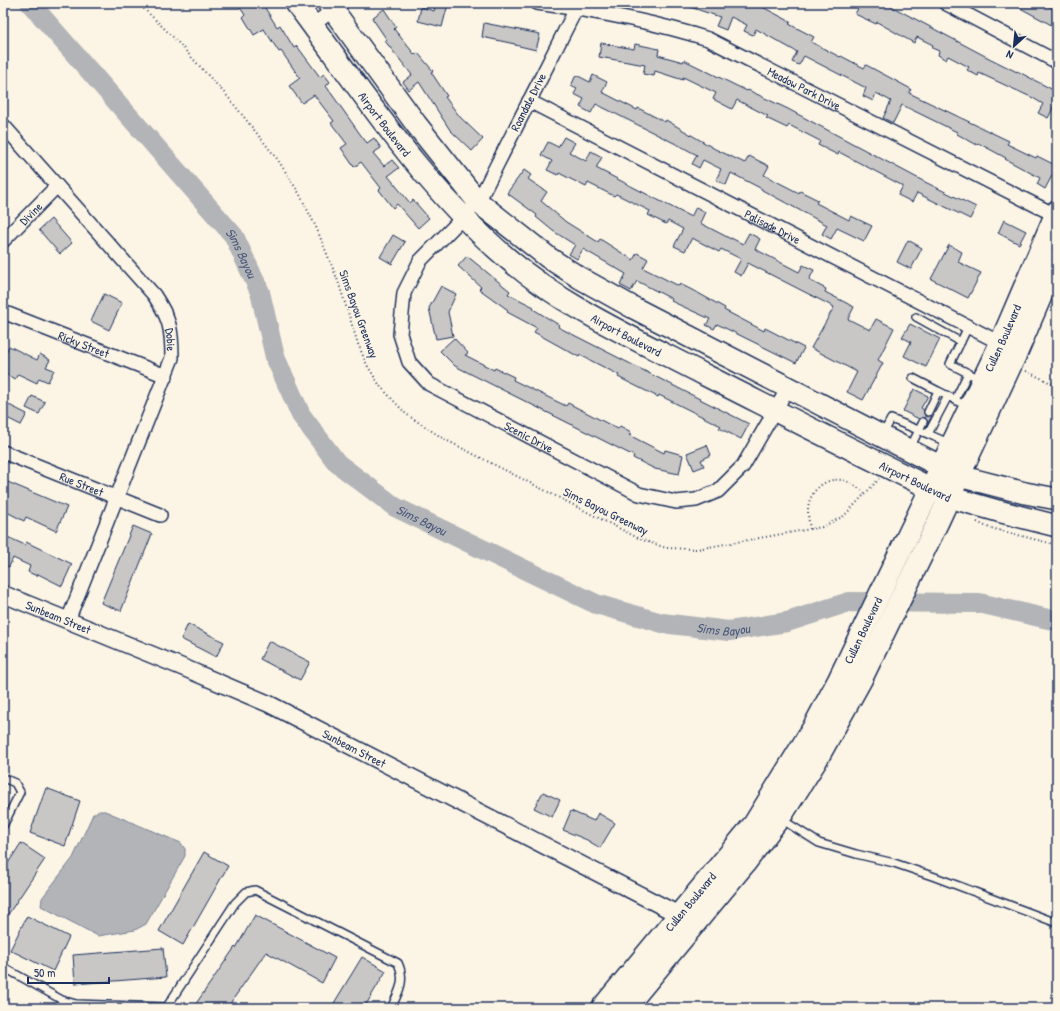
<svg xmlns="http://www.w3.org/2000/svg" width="1060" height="1011" font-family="'Patrick Hand',sans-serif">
	<rect width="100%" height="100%" fill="#fcf5e5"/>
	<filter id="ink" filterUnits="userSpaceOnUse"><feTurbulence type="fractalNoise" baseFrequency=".025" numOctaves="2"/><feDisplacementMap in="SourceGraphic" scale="8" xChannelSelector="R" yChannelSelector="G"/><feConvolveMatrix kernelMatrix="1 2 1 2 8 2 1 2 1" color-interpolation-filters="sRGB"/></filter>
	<g filter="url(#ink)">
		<path fill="#b2b4b8" stroke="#767f94" d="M99 811H105L181 843 185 849V856L146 924 135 930 98 936 41 906 42 898 73 858 93 814Z"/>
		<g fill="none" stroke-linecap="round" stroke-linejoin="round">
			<path stroke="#b2b4b8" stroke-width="20" id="s1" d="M30 3 234 236 260 292 275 357 301 415 337 463 395 507 596 604 662 623 729 631 787 622 849 602 979 603 1057 621"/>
		</g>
		<path fill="#c8c7c6" stroke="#1b2f5e" d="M237 3H262L277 27 280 25 294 48 297 46 320 77 324 74 330 82 326 86 360 134 367 143 374 138 381 148 373 153 384 166 392 160 399 168 388 176 410 203 413 200 429 218 418 228 397 204 393 208 379 190 381 188 361 162 354 167 341 148 347 144 331 123 334 121 314 95 302 103 289 86 300 78 281 51 279 52 264 29 254 35 243 17 245 15Z
			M436 3 448 4 442 27 418 21 421 7 434 11Z
			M688 3H755L791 22 789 24 814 37 811 42 840 57 841 56 864 68 866 65 885 75 911 89 909 93 1009 141 1007 144 1036 158 1037 156 1057 166 1045 189 1037 184 1040 178 1005 159 1006 158 978 143 977 145 957 134V132L902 105 893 123 883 118 891 101 876 93 873 101 863 96 866 88 804 56 799 65 792 62 797 52 756 29 753 35 744 31 747 25 731 17 726 30 716 26 720 17 687 6Z
			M861 3H885L987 57 1017 72V71L1057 92V100L1048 118 1038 113 1043 104 1033 98 979 73 978 76 967 70 969 67 948 56 946 60 938 55 939 51 932 48 933 45 917 37 914 43 877 22 876 24 855 14Z
			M1011 3H1043L1057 10V28Z
			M384 9 396 27 394 29 415 55 418 53 433 71 431 72 447 96 445 97 460 117 483 139 472 151 450 130 419 82 409 90 403 82 412 75 385 41 387 40 372 18Z
			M484 23 540 34 536 50 515 45V44L482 37Z
			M601 43 634 49 635 44 659 49 658 55 683 62 684 60 747 91 748 90 788 109 923 181 976 207 970 219 917 193 912 202 898 195 903 186 839 152 838 155 818 145 820 141 789 125 787 128 766 118 768 116 737 100 732 109 713 99 716 93 683 77V80L655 71 654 76 643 74 645 65 599 57Z
			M576 75 590 82 593 75 607 82 602 92 637 110 638 108 665 122 666 120 715 149 745 163 749 156 769 166 764 175 799 193 800 191 818 200 816 203 849 220 851 216 872 226 864 241 837 228 831 239 822 234 827 225 762 190V189L731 173 726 185 716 180 721 169 703 160 699 168 692 164 697 155 684 148 596 104 591 113 580 107 584 99 574 94 577 89 571 86Z
			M564 137 575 143 569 152 586 161 591 151 602 157 596 168 691 217 696 207 705 212 700 223 731 239V238L743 244 749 233 760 239 755 249 799 272 803 265 814 270 809 280 826 289 825 292 854 307 848 319 870 330 876 319 894 328 878 360 883 363 863 400 847 392 857 372 811 348 834 307 748 263 741 276 734 272 741 259 721 249 719 252 692 238 685 251 674 246 683 229 668 221 666 224 648 215 650 211 616 194 614 196 588 183 586 187 559 173 558 175 547 170 552 161 541 155 548 142 558 147Z
			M524 170 531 175 528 179 547 192 541 201 566 222 598 242 600 239 633 260 637 253 648 259 643 268 679 286 680 284 698 293 725 308 724 310 764 331 765 328 804 348 796 363 717 324 714 329 706 325 710 319 671 301 672 299 637 281 631 291 620 285 626 274 583 249 577 259 569 254 575 245 553 231 536 217 537 215 507 193Z
			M51 219 72 243 60 254 39 230Z
			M1004 220 1026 231 1019 244 998 233Z
			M393 235 405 242 392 264 380 257Z
			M908 240 922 248 911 269 897 262Z
			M949 245 962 252 958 262 981 273 968 298 931 279Z
			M467 256 510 291 508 294 534 307 533 309 559 325 558 327 749 424 741 439 719 428 721 426 659 395 658 397 618 377 619 375 580 355 579 357 534 332 537 328 507 312 508 310 479 289 481 287 458 266Z
			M441 286 456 294 448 312 453 336 436 339 429 308Z
			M104 294 122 303 109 330 91 321Z
			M910 324 940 339 926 367 904 356 911 342 902 337Z
			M454 338 468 353 465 355 494 370 495 368 514 377 513 380 566 406 568 403 618 429 620 426 631 432 629 435 664 453 665 450 683 455 679 474 655 469 633 458 634 456 455 366 440 351Z
			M9 346 37 360 40 354 50 360 46 367 54 370 48 382 39 378 37 383 18 374 15 379 3 373V358Z
			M914 389 928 396 921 408 924 410 926 416 932 415 928 423 925 417 919 419 903 411Z
			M32 396 45 402 39 414 26 408Z
			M3 402 27 414 21 425 3 416Z
			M707 445 711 455 701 460 704 466 694 470 687 453Z
			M3 480 67 507 56 531 26 517 24 521 3 510Z
			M133 526 152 534 121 611 101 603Z
			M3 535 25 545 26 542 72 564 62 586 38 574 37 576 28 572 30 566 13 558 9 567 3 564Z
			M188 624 224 642 216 657 181 639Z
			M269 641 310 662 300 680 260 659Z
			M46 788 80 801 65 846 30 833Z
			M543 792 560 800 552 817 534 808Z
			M571 811 594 821 598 813 615 823 600 848 587 840 563 830Z
			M21 843 45 859 3 922V871Z
			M204 852 228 866 183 945 159 931Z
			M255 915 335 958 322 983 266 952 227 1008H193L235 947 236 948Z
			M27 916 69 937 53 971 10 950Z
			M163 948 166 977 75 984 73 955Z
			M362 957 386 971 364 1008H331Z"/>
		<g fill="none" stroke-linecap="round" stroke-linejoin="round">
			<defs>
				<path id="service" d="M916 317 961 342
					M968 327 950 364 968 373
					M913 378 938 391
					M955 400 968 373 972 375
					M928 412 938 391 948 396
					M883 434 891 419 928 434
					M951 444 928 434 948 396 968 407
					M910 448 923 422
					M3 778 15 783 20 792 3 826
					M781 819 819 843 856 854 894 863 935 877 1057 923
					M3 967 62 1000 76 1004 166 1007
					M166 1008 235 903 246 892 255 890 398 963C406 980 399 992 391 1008"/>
				<g id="minor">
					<path id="s2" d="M537 3C596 11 652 21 708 39L1057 216"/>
					<path id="s3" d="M579 3 478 202 420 261 404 293 400 334 409 362 429 384 639 494 676 502 696 500 718 491 743 466 788 388"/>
					<path d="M945 3 1057 62"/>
					<path d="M313 25 342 3"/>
					<path id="s4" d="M529 101 1006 346"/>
					<path id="s5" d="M3 125 154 295C170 319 172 329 172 358L68 620"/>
					<path id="s6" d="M3 241 57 186"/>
					<path id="s7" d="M3 312 166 376"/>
					<path id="s8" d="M3 452 160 515"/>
				</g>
				<g id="tertiary">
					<path id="s9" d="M3 594 182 667 269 704 689 920"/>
				</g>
				<g id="primary">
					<path id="s10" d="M296 3C362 91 422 186 507 258 565 308 638 340 705 375 786 416 867 458 949 497L998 511 1057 526"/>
					<path d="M328 3 416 124 478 202 549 258 580 278 634 308 959 476 1025 493 1057 499"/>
					<path id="s11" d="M602 1008 754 824 813 728 838 681 1000 344 1057 211"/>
					<path d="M625 1008 746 862 783 813 816 761 861 680 936 526 1017 352 1057 259"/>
				</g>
			</defs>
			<use href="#service" stroke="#1b2f5e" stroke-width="10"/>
			<use href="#minor" stroke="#1b2f5e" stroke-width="16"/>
			<use href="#tertiary" stroke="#1b2f5e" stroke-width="19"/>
			<use href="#primary" stroke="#1b2f5e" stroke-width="24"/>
			<path stroke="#1b2f5e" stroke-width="2" stroke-dasharray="1 3" stroke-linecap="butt" d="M138 3 172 36 228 97 278 160 299 193 316 227 338 281 358 344 367 365 380 386 406 414 444 439 640 539 666 548 697 549 822 527 844 516 879 479
				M1026 371 1057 386
				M977 522 987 527 1057 545
				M810 529C809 523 808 516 808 510 808 493 824 477 841 480 851 481 858 488 866 494"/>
			<use href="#service" stroke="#fcf5e5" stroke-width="7"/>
			<use href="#minor" stroke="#fcf5e5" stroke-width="13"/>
			<use href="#tertiary" stroke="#fcf5e5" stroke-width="16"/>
			<use href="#primary" stroke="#fcf5e5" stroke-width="21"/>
		</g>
	</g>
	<g text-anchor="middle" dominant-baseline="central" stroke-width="3" stroke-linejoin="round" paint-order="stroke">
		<g font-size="12" fill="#1b2f5e" stroke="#fcf5e5">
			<text stroke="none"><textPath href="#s2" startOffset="283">Meadow Park Drive</textPath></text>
			<text transform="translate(528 102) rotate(-63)">Roandale Drive</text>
			<text stroke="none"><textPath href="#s10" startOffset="150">Airport Boulevard</textPath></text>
			<text stroke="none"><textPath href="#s6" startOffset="39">Divine</textPath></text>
			<text stroke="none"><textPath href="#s4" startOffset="274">Palisade Drive</textPath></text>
			<text transform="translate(359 314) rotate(70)">Sims Bayou Greenway</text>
			<text stroke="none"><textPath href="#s10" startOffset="474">Airport Boulevard</textPath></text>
			<text stroke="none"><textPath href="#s11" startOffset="785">Cullen Boulevard</textPath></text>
			<text stroke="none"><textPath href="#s5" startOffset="276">Dobie</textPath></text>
			<text stroke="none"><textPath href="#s7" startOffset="87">Ricky Street</textPath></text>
			<text stroke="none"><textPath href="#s3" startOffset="555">Scenic Drive</textPath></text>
			<text stroke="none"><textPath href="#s10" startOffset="798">Airport Boulevard</textPath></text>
			<text stroke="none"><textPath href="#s8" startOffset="85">Rue Street</textPath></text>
			<text transform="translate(606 511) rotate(26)">Sims Bayou Greenway</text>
			<text stroke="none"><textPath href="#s9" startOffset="60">Sunbeam Street</textPath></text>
			<text stroke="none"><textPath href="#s11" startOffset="461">Cullen Boulevard</textPath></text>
			<text stroke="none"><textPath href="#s9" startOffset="384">Sunbeam Street</textPath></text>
			<text stroke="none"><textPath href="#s11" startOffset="138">Cullen Boulevard</textPath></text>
		</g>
		<g font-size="13" font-style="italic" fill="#485779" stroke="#fcf5e5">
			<text stroke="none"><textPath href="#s1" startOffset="328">Sims Bayou</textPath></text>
			<text stroke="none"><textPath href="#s1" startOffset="664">Sims Bayou</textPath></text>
			<text stroke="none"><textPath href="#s1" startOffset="988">Sims Bayou</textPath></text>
		</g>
	</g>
	<rect width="1060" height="1011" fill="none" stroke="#fcf5e5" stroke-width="16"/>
	<rect x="8" y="8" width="1044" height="995" fill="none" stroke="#1b2f5e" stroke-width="1.5" filter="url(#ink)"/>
	<g transform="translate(1014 46) rotate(207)" stroke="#fcf5e5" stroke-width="3" paint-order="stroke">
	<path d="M0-3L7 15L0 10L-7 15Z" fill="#1b2f5e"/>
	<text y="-6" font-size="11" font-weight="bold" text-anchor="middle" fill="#1b2f5e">N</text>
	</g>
	<path d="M28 977v6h81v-6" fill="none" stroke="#1b2f5e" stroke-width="2"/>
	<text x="34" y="977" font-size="12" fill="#1b2f5e" stroke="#fcf5e5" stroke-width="3" paint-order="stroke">50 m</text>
</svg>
